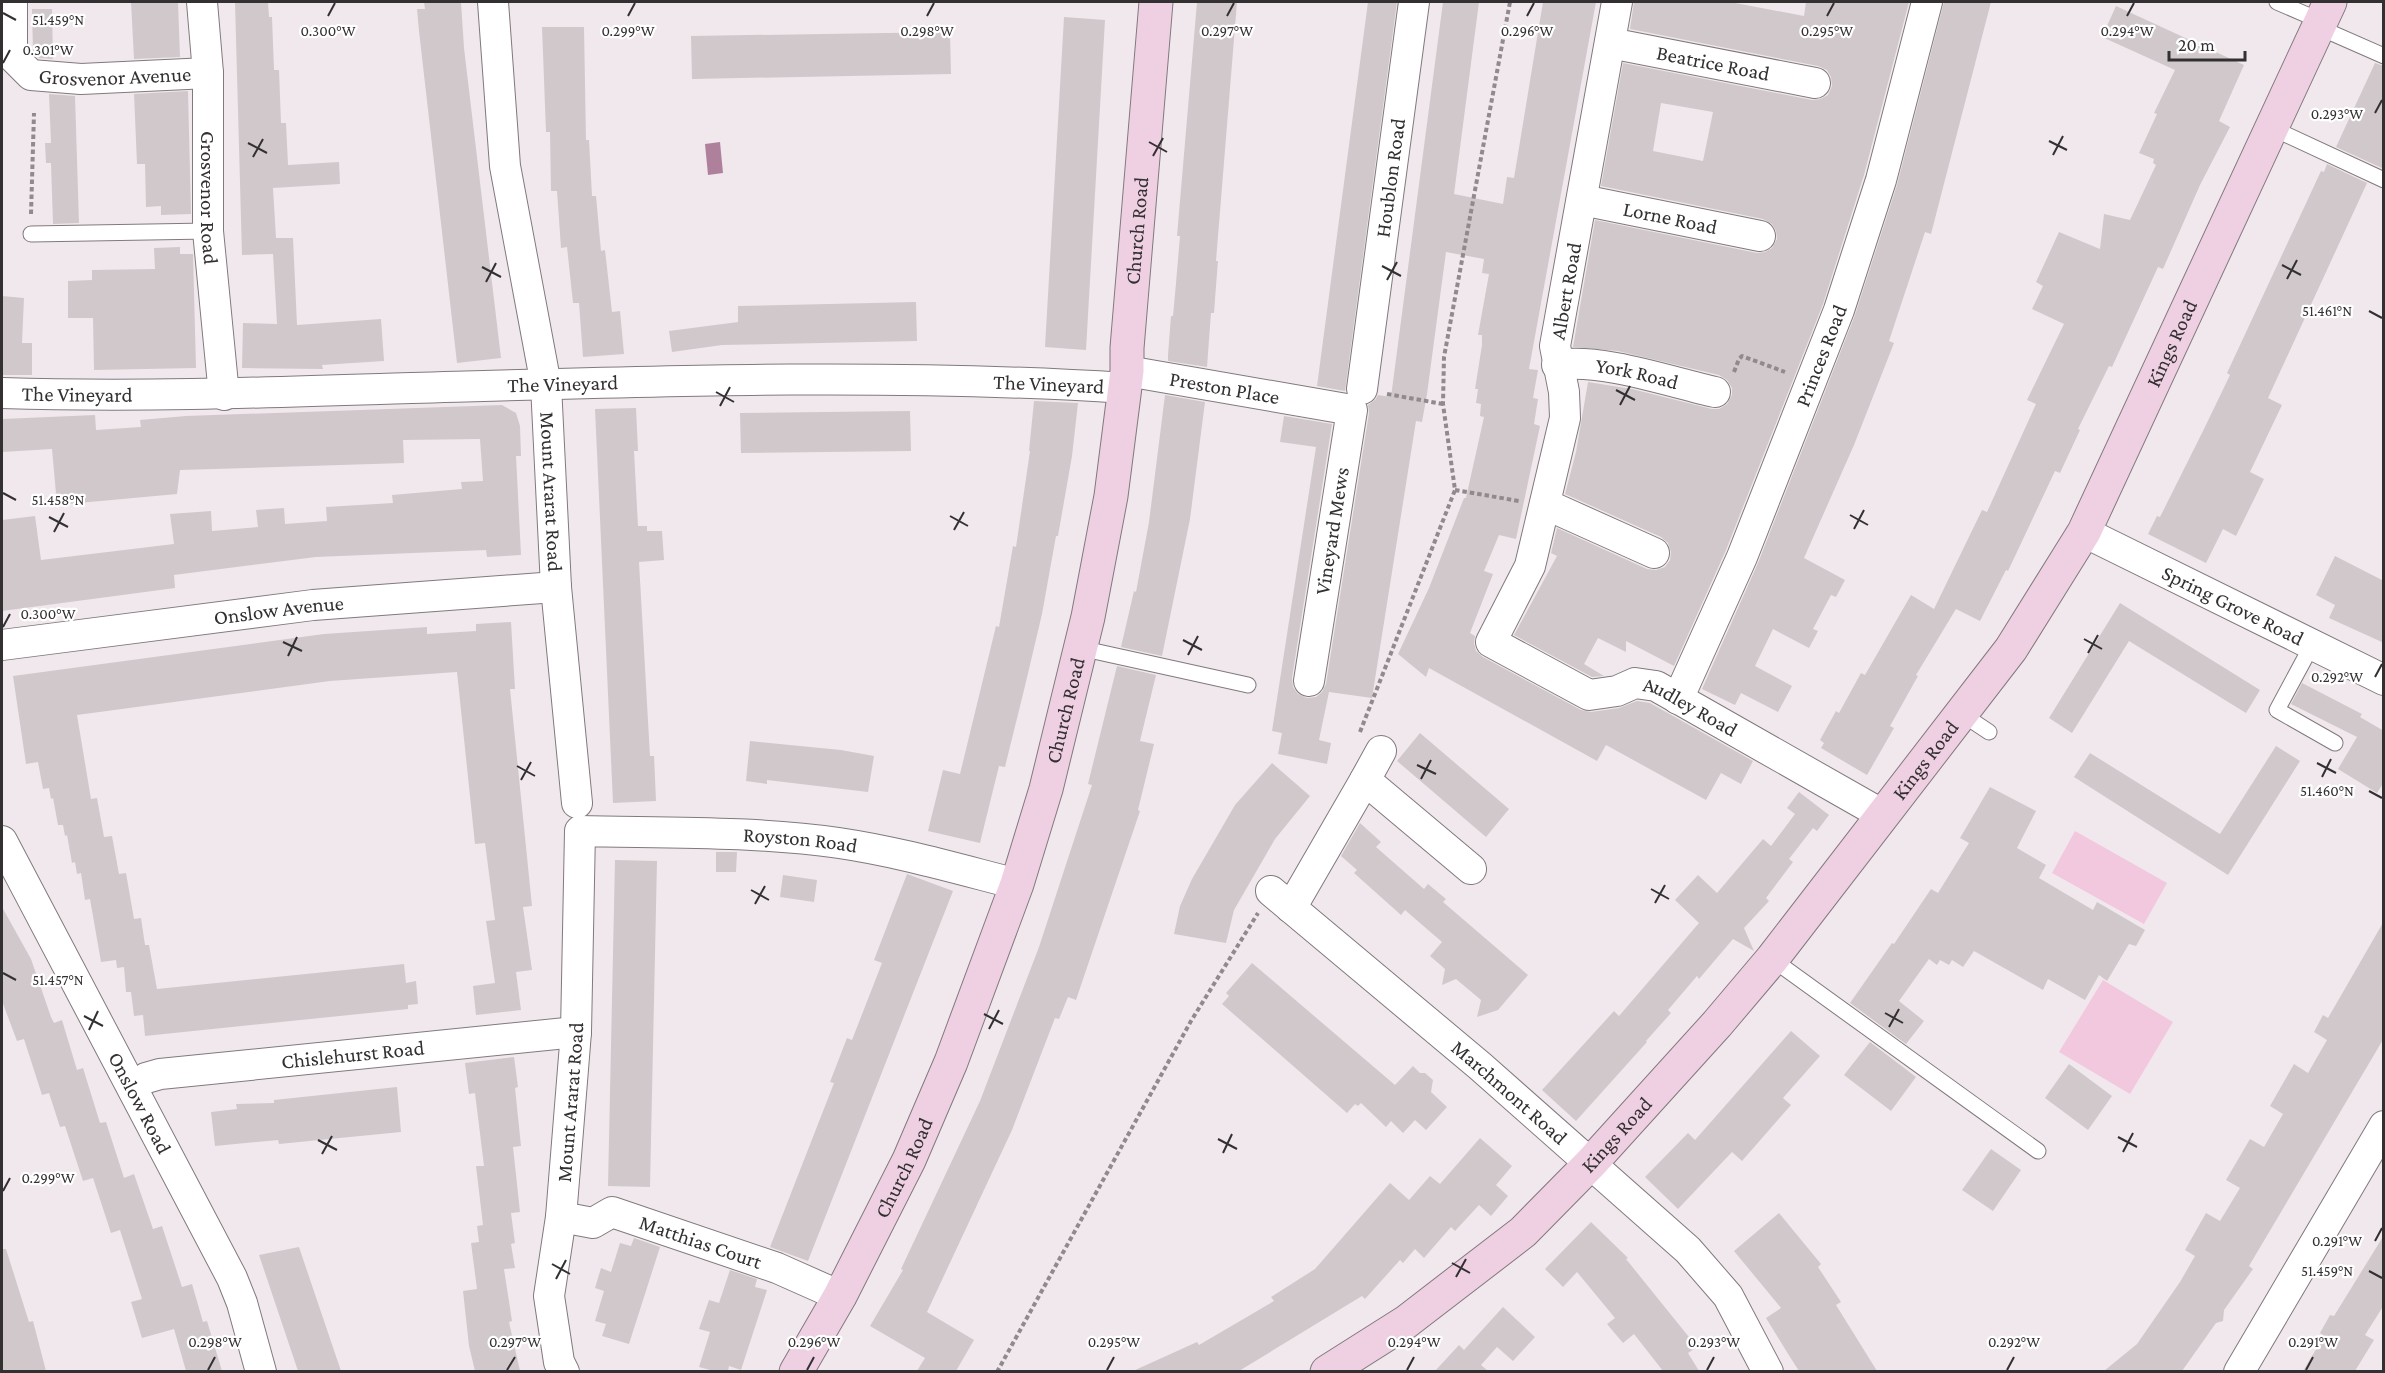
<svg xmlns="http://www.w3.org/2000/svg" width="2385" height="1373" font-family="'Crimson Pro',serif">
	<rect width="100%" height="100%" fill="#f1e8ed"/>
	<path fill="#f2c8df" d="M2075 831 2167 883 2144 924 2052 873Z
		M2103 980 2173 1022 2130 1094 2059 1052Z"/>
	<path fill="#af809b" d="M720 142 723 173 708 175 705 144Z"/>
	<path fill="#d1c8cc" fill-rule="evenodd" d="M131 2H178L180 57 134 59Z
		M235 2H268L269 17H272L274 70H279L281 123H286L288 165 339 162 340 184 273 188 276 238H293L297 325 381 319 384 361 322 365 323 369 242 368 243 323 277 324 273 254 242 255Z
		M424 2H461L464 48 501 358 457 363 419 31 417 9H425Z
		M1197 2H1237L1216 261H1218L1216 286 1214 313H1211L1207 367 1168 361V355L1171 316H1173L1176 283 1180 236H1177Z
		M1368 2H1397L1345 391 1317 386Z
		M1443 2H1479L1454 194 1503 204 1507 177 1514 178 1543 2H1596L1529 369 1538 370 1533 398 1538 399 1534 424 1540 426 1516 539 1499 535 1484 571 1493 574 1470 633 1475 636 1474 643 1476 651 1483 657 1581 710 1591 712 1619 708 1637 701 1650 703 1753 761 1741 784 1721 773 1706 800 1606 745 1597 761 1429 668 1426 677 1398 654 1429 588 1464 498H1466L1484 417 1480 416 1481 404 1476 403 1478 389H1475L1482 345V335H1478L1489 274 1482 273 1484 259 1446 252 1427 394 1422 422 1416 421 1372 698 1329 692 1319 740 1331 743 1327 764 1278 754 1282 733 1272 731 1316 447 1280 442 1284 416 1332 424 1292 678 1293 687 1298 694 1307 698 1316 697 1322 692 1326 684 1369 413 1368 405 1375 400 1378 395 1391 397Z
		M1634 2H1730L1804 16 1806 2H1909L1864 175 1823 304 1726 550 1674 666 1626 641V652L1598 638 1584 664 1604 676 1592 677 1514 635 1557 556 1551 553 1557 528 1647 569 1656 570 1665 567 1670 560 1671 552 1668 543 1661 537 1565 494 1576 452 1588 382 1632 389 1712 409H1719L1727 404 1732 395V388L1727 380 1719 375 1618 351 1573 347 1595 220 1757 253 1765 252 1772 248 1777 239 1776 231 1772 224 1763 219 1601 186 1623 63 1812 100 1820 99 1828 95 1832 86 1831 77 1827 70 1818 66 1630 29ZM1661 103 1713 112 1703 161 1653 151Z
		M1944 2H1991L1931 234 1925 232 1889 341 1894 343 1854 445 1804 558 1845 580 1836 597 1831 595 1813 629 1818 631 1809 648 1773 629 1755 666 1792 686 1778 712 1741 693 1735 705 1702 689 1758 563 1855 315 1897 185Z
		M2116 6 2244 65 2219 121 2230 127 2200 185 2163 269 2158 267 2112 367 2109 366 2078 429 2080 430 2060 473 2055 471 2008 571 2006 570 1980 621 1956 609 1916 675 1918 676 1890 726 1894 728 1867 775 1821 748 1824 743 1820 740 1836 711 1839 713 1861 673 1865 675 1911 595 1934 609 1982 510 1987 512 2036 404 2027 400 2064 324 2032 309 2043 286 2036 282 2059 232 2100 249 2104 214 2130 220 2156 165 2153 163 2154 159 2139 153 2157 114 2154 113 2175 70 2102 37Z
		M32 9H52L53 59 39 58 33 53Z
		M1064 17 1105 20 1086 350 1045 347Z
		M542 27H584L586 140H589L592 196H596L601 251 605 250 612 312 620 311 624 354 583 357 579 303H573L567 247 561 248 557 191H551L550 132H546Z
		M950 32 951 74 692 79 691 36Z
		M2375 63 2384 66V169L2336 147Z
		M188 91 191 214 161 215V206L146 207 145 164H137L134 94Z
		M49 94 75 96 79 223 53 224 51 163H46L45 143H51Z
		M2327 164 2367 183 2268 398 2282 405 2250 472 2264 479 2236 536 2223 529 2206 563 2148 534 2157 516 2160 517 2203 431 2230 375 2227 373 2321 171 2324 172Z
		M180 247V254H193L196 368 94 370 93 318H68V281L92 280V270L155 269 154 248Z
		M2 296 24 298 22 343H32V375H2Z
		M916 302 917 341 722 345 672 352 669 331 738 322V306Z
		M1165 395 1205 402 1190 519 1162 656 1121 647 1134 591 1136 592 1149 522Z
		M1034 401 1078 403 1072 456 1058 536H1056L1042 614 1025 686 1005 767 999 766 980 843 928 831 943 770 960 774 996 626 999 627 1013 546 1016 547 1030 451H1029Z
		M502 405 516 413 520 426 521 456H516L521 555 487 557 486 550 316 557 174 575 175 588 2 611V520L35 516 41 560 174 544 170 514 211 511 212 531 258 527 256 510 284 508 285 524 327 521 326 507 393 503 392 495 462 489 461 482 483 481 480 439 403 440 404 463 180 470 177 494 57 505 52 449 2 452V419L95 415 96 430 141 427 140 420 186 416Z
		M636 408 638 451H634L638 526H647V531H662L664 560 639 562 650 756H654L656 801 613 803 595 409Z
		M910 411 911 451 741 453 740 413Z
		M2335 556 2384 581V643L2329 618 2335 605 2316 595Z
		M2120 603 2260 690 2246 713 2129 641 2072 733 2049 718Z
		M511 622 515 689H510L532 906 523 907 532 970 516 972 521 1010 476 1015 473 986 495 983 486 921 495 920 485 843 475 844 457 672 330 681 77 715 91 799 97 798 104 837 112 836 119 874 126 873 134 919 141 918 145 945H149L157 989 404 964 406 983 416 981 418 1004 408 1005V1009L145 1036 143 1015 134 1016 131 992H126L124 967 117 968 116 960 101 962 90 899 85 900 81 873 77 874 75 862 72 863 67 835 65 836 63 825H58L53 798 51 799 49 788 43 789 38 762 26 764 13 676 324 634 427 627V634L476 631V624Z
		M1117 666 1156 675 1140 741 1154 744 1138 810 1140 811 1076 1000 1068 997 1059 1019 1055 1018 1012 1130 927 1312 974 1340 956 1371H917L925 1358 870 1326 903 1270 901 1269 980 1101 1039 947 1092 785 1088 784Z
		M2302 683 2362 714 2360 717 2384 731V782L2377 793 2338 769 2357 737 2291 704Z
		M1420 733 1509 809 1486 837 1397 761Z
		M750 741 841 750 874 756 868 792 767 780V784L746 781Z
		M2276 746 2300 761 2228 875 2074 777 2090 753 2220 834Z
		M1272 763 1310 796 1275 839 1234 910 1226 943 1174 934 1180 906 1192 879 1235 805Z
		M1990 787 2036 811 2017 848 2046 865 2039 878 2093 910 2097 902 2145 930 2136 946 2129 944 2107 981 2099 975 2085 1000 2048 979 2043 990 1974 951 1963 967 1952 960 1949 965 1940 960 1937 965 1929 959 1899 1001 1924 1021 1906 1044 1850 1003 1892 943 1894 944 1931 889 1938 893 1969 843 1960 838Z
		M1799 792 1829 815 1817 831 1813 828 1789 859 1793 862 1766 898 1769 901 1744 928 1754 951 1733 939 1699 979 1697 976 1668 1010 1671 1013 1646 1041 1647 1042 1576 1121 1542 1090 1614 1011 1619 1016 1699 923 1675 900 1698 875 1717 893 1763 839 1771 846 1795 814 1787 808Z
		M1360 823 1381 842 1376 847 1424 889 1428 884 1446 899 1443 902 1528 975 1498 1010 1477 1017 1481 1000 1456 979 1442 985 1445 969 1430 956 1442 942 1405 910 1401 915 1354 873 1357 870 1341 856Z
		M716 852H737L736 872H716Z
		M615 860 657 861 650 1187 608 1186Z
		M907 874 953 891 808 1261 770 1247 834 1083 830 1082 847 1038 852 1040 882 963 874 960Z
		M783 875 817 880 814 902 780 897Z
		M2 907 31 959 51 1017 54 1023 62 1020 77 1070 83 1068 100 1123 106 1122 124 1178 134 1174 153 1229 162 1226 182 1287 192 1284 203 1322 207 1321 222 1371H186L174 1329 142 1338 131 1302 142 1299 120 1230 111 1233 93 1178 83 1181 65 1126 60 1127 49 1093 42 1095 24 1039 17 1041 2 1001Z
		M2384 921V1038L2249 1266 2253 1269 2224 1310 2223 1321 2216 1323 2182 1371H2104L2137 1344 2180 1282 2195 1256 2185 1250 2206 1213 2220 1221 2240 1188 2226 1180 2250 1139 2264 1147 2283 1114 2270 1106 2294 1064 2308 1073 2327 1040 2314 1032 2323 1015 2328 1018Z
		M1252 963 1395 1085 1413 1066 1420 1073H1425L1433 1080 1431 1092 1447 1107 1426 1130 1415 1120 1403 1133 1391 1121 1386 1127 1361 1103 1358 1106 1355 1104 1347 1113 1222 1004 1229 996 1226 993Z
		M1791 1031 1820 1056 1783 1098 1791 1105 1742 1161 1732 1152 1678 1209 1645 1177 1688 1133 1695 1140Z
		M1870 1042 1916 1077 1891 1111 1844 1075Z
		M514 1057 518 1087 515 1088 521 1146 513 1147 520 1212 511 1213 515 1243 511 1244 515 1268 504 1269 512 1321 509 1322 520 1371H475L469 1346 463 1291 477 1289 471 1243 479 1242 477 1226 483 1225 476 1166H484L475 1093 469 1094 465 1063Z
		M2069 1064 2112 1096 2088 1130 2045 1098Z
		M397 1087 401 1132 279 1144 278 1140 215 1146 211 1112 237 1109 236 1104 274 1103V1100Z
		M1480 1138 1512 1166 1496 1185 1508 1196 1491 1216 1479 1205 1455 1231 1451 1227 1424 1258 1415 1249 1403 1263 1400 1260 1365 1299 1362 1296 1239 1371H1133L1197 1342 1199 1345 1274 1301 1271 1297 1315 1269 1390 1183 1409 1200 1430 1176 1440 1184Z
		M1991 1149 2021 1170 1993 1211 1962 1190Z
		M1779 1213 1821 1264 1818 1267 1841 1302 1836 1305 1877 1371H1799L1790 1357 1766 1318 1781 1308 1734 1251Z
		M1591 1222 1628 1258 1626 1259 1697 1347 1688 1353 1699 1371H1663L1634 1334 1623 1343 1607 1324 1615 1318 1577 1272 1563 1287 1545 1269Z
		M2384 1235V1305L2365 1335 2374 1340 2355 1371H2303L2324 1336 2320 1333 2330 1315 2334 1316Z
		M634 1238 660 1247 629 1344 602 1336 606 1324 595 1321 604 1291 595 1288 601 1268 611 1272 620 1243 631 1246Z
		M299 1247 301 1253 341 1371H298L259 1255Z
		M2 1249H6L29 1322 33 1321 46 1371H2Z
		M730 1270 757 1279 755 1287 767 1290 741 1370 729 1366 728 1371H714L699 1367 710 1332 699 1329 709 1300 719 1303Z
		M1503 1307 1535 1337 1513 1361 1497 1347 1481 1365 1488 1371H1435L1459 1345 1464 1350Z"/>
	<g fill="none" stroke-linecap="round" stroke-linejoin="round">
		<defs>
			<path id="lane" d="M2277 2 2321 21
				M2318 27 2384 56
				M2272 128 2384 180
				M31 234 208 231
				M2312 645 2277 710 2335 743
				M1080 648 1248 685
				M1962 714 1989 732
				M1772 959 2038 1151"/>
			<g id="street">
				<path id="s1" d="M12 2V56L31 75 81 79 208 73"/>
				<path id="s2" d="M202 2 208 73V231L224 395"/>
				<path id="s3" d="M493 2 505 166 546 385 556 587 577 803"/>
				<path id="s4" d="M1617 2 1555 346 1564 392 1565 418 1530 566 1491 642 1589 695 1617 691 1635 683 1656 686 1883 815"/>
				<path id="s5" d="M1610 43 1815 83"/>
				<path id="s6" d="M1582 200 1760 236"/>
				<path id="s7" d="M1557 365C1602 358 1670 382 1715 392"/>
				<path id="s8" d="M1127 371 1352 410 1309 681"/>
				<path id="s9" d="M1362 389 1414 2"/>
				<path id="s10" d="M2 393C128 397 254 393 380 389 628 382 877 372 1125 388"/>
				<path d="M1545 504 1654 553"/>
				<path id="s11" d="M2084 532 2384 680"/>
				<path id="s12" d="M2 645 313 605 556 587"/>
				<path id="s13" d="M1678 699 1742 557 1839 310 1881 180 1927 2"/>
				<path d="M1365 780 1381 751"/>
				<path id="s14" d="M2 841 232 1278 242 1303 261 1372"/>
				<path id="s15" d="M1271 891 1480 1066 1688 1250 1728 1296 1768 1372"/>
				<path d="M1291 908 1365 780 1471 869"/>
				<path id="s16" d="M132 1087 146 1078 160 1074 576 1032"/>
				<path id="s17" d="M561 1217 593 1223 612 1212 777 1268 840 1296"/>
				<path id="s18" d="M564 1372 559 1362 549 1296 561 1217 576 1032 580 831C666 833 754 831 839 843 900 852 958 869 1017 884"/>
				<path d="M2239 1372 2384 1126"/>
			</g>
			<g id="secondary">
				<path id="s19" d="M796 1372 840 1296 909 1160 951 1062 1017 884 1046 789 1088 617 1111 496 1127 371V348L1156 2"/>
				<path id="s20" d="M1327 1372 1406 1322 1523 1232 1591 1163 1717 1024 1772 959 2011 649 2084 532 2330 2"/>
			</g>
		</defs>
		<use href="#lane" stroke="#81797d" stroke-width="17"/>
		<use href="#street" stroke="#81797d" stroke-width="32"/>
		<use href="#secondary" stroke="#81797d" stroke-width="35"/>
		<path stroke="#908a8d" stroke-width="4" stroke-dasharray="4.5 3" stroke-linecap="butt" d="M31 214 34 113
			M1734 372 1739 359 1742 356 1785 372
			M1387 394 1443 404
			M1455 490 1519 501
			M1360 732 1455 490 1443 404 1444 357 1510 2
			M997 1372 1191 1021 1258 913"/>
		<use href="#lane" stroke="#fff" stroke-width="15"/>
		<use href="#street" stroke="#fff" stroke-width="30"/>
		<use href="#secondary" stroke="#efd0e3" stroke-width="33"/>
	</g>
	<path fill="none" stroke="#333032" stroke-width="2" d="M3 13 16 20M328 16 335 3M628 16 635 3M927 16 934 3M1227 16 1234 3M1527 16 1534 3M1827 16 1834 3M2127 16 2134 3M3 63 10 50M2375 113 2382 100M2049 141 2067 150M1149 142 1167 152M248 143 267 153M2053 155 2063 136M1153 156 1163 138M253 157 263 139M2282 265 2301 275M1382 266 1401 276M482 267 501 277M2287 279 2297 260M1387 280 1397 262M486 282 496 263M2369 311 2382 318M1616 390 1635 400M716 392 734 402M1620 405 1630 386M720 406 730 387M3 493 16 500M1850 515 1868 525M950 516 968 526M49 517 68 527M1854 529 1864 510M954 530 964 512M54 532 64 513M3 627 10 614M2084 639 2102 649M1183 640 1202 650M283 642 302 651M2088 653 2098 635M1188 655 1198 636M288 656 297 637M2375 677 2382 664M2317 763 2336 773M1417 765 1436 774M517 766 535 776M2322 777 2331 759M1421 779 1431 760M521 780 531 762M2369 791 2382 798M1651 889 1669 899M751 890 769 900M1655 903 1665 885M755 904 765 886M3 973 16 980M1885 1013 1903 1023M984 1014 1003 1024M84 1016 103 1026M1889 1027 1899 1009M989 1029 999 1010M89 1030 98 1011M2118 1137 2137 1147M1218 1139 1237 1149M318 1140 337 1150M2123 1152 2133 1133M1223 1153 1232 1134M322 1154 332 1136M3 1191 10 1178M2375 1241 2382 1228M1452 1263 1470 1273M552 1264 570 1274M2369 1271 2382 1278M1456 1277 1466 1259M556 1279 566 1260M208 1370 215 1357M507 1370 515 1357M807 1370 814 1357M1107 1370 1114 1357M1407 1370 1414 1357M1707 1370 1714 1357M2007 1370 2014 1357M2306 1370 2313 1357"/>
	<g text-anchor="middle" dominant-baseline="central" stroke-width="4.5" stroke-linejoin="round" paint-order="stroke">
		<g font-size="21" fill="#333032" stroke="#fff">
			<text stroke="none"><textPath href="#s5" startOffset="105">Beatrice Road</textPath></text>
			<text stroke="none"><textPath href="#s1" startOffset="165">Grosvenor Avenue</textPath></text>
			<text stroke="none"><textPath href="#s9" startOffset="213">Houblon Road</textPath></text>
			<text stroke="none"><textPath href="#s2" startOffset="196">Grosvenor Road</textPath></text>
			<text stroke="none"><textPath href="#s6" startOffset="90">Lorne Road</textPath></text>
			<text stroke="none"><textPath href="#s19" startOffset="1203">Church Road</textPath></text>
			<text transform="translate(1566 291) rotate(-80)">Albert Road</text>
			<text stroke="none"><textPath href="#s20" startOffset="1348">Kings Road</textPath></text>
			<text stroke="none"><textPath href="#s13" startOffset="372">Princes Road</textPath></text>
			<text stroke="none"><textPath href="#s7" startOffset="81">York Road</textPath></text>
			<text stroke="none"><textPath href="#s10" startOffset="561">The Vineyard</textPath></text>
			<text stroke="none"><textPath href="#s10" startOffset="1047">The Vineyard</textPath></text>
			<text stroke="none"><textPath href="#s8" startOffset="99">Preston Place</textPath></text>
			<text stroke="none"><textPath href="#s10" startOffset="75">The Vineyard</textPath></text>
			<text stroke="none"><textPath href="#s3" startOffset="494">Mount Ararat Road</textPath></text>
			<text transform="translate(1332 531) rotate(-81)">Vineyard Mews</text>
			<text stroke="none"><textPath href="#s11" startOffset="166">Spring Grove Road</textPath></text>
			<text stroke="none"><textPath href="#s12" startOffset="279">Onslow Avenue</textPath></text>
			<text stroke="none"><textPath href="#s4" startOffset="880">Audley Road</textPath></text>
			<text stroke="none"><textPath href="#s19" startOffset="717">Church Road</textPath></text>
			<text stroke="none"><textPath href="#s20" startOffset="862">Kings Road</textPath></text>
			<text stroke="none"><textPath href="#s18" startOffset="765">Royston Road</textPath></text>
			<text stroke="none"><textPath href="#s16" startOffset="225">Chislehurst Road</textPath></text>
			<text stroke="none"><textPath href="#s15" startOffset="312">Marchmont Road</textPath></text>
			<text stroke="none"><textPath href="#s14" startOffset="296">Onslow Road</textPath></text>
			<text stroke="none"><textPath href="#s18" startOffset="273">Mount Ararat Road</textPath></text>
			<text stroke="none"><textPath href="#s20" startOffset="376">Kings Road</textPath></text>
			<text stroke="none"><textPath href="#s19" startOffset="231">Church Road</textPath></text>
			<text stroke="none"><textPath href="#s17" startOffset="148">Matthias Court</textPath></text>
		</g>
	</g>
	<g font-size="15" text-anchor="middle" fill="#333032" stroke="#fff" stroke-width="4.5" stroke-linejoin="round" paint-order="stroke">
		<text x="58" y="25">51.459°N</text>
		<text x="328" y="36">0.300°W</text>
		<text x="628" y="36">0.299°W</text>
		<text x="927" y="36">0.298°W</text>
		<text x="1227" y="36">0.297°W</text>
		<text x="1527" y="36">0.296°W</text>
		<text x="1827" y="36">0.295°W</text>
		<text x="2127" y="36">0.294°W</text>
		<text x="48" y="55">0.301°W</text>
		<text x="2337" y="119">0.293°W</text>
		<text x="2327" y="316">51.461°N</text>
		<text x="58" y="505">51.458°N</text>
		<text x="48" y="619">0.300°W</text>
		<text x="2337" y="682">0.292°W</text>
		<text x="2327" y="796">51.460°N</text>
		<text x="58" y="985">51.457°N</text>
		<text x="48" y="1183">0.299°W</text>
		<text x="2337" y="1246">0.291°W</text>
		<text x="2327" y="1276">51.459°N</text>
		<text x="215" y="1347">0.298°W</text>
		<text x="515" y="1347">0.297°W</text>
		<text x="814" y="1347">0.296°W</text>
		<text x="1114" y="1347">0.295°W</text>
		<text x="1414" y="1347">0.294°W</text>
		<text x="1714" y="1347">0.293°W</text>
		<text x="2014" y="1347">0.292°W</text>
		<text x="2313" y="1347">0.291°W</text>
	</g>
	<rect width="2385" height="1373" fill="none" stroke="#333032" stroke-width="6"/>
	<path d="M2169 51v9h76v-9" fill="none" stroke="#333032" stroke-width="3"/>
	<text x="2178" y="51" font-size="18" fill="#333032" stroke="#ffffff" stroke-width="4.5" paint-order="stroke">20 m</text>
</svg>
